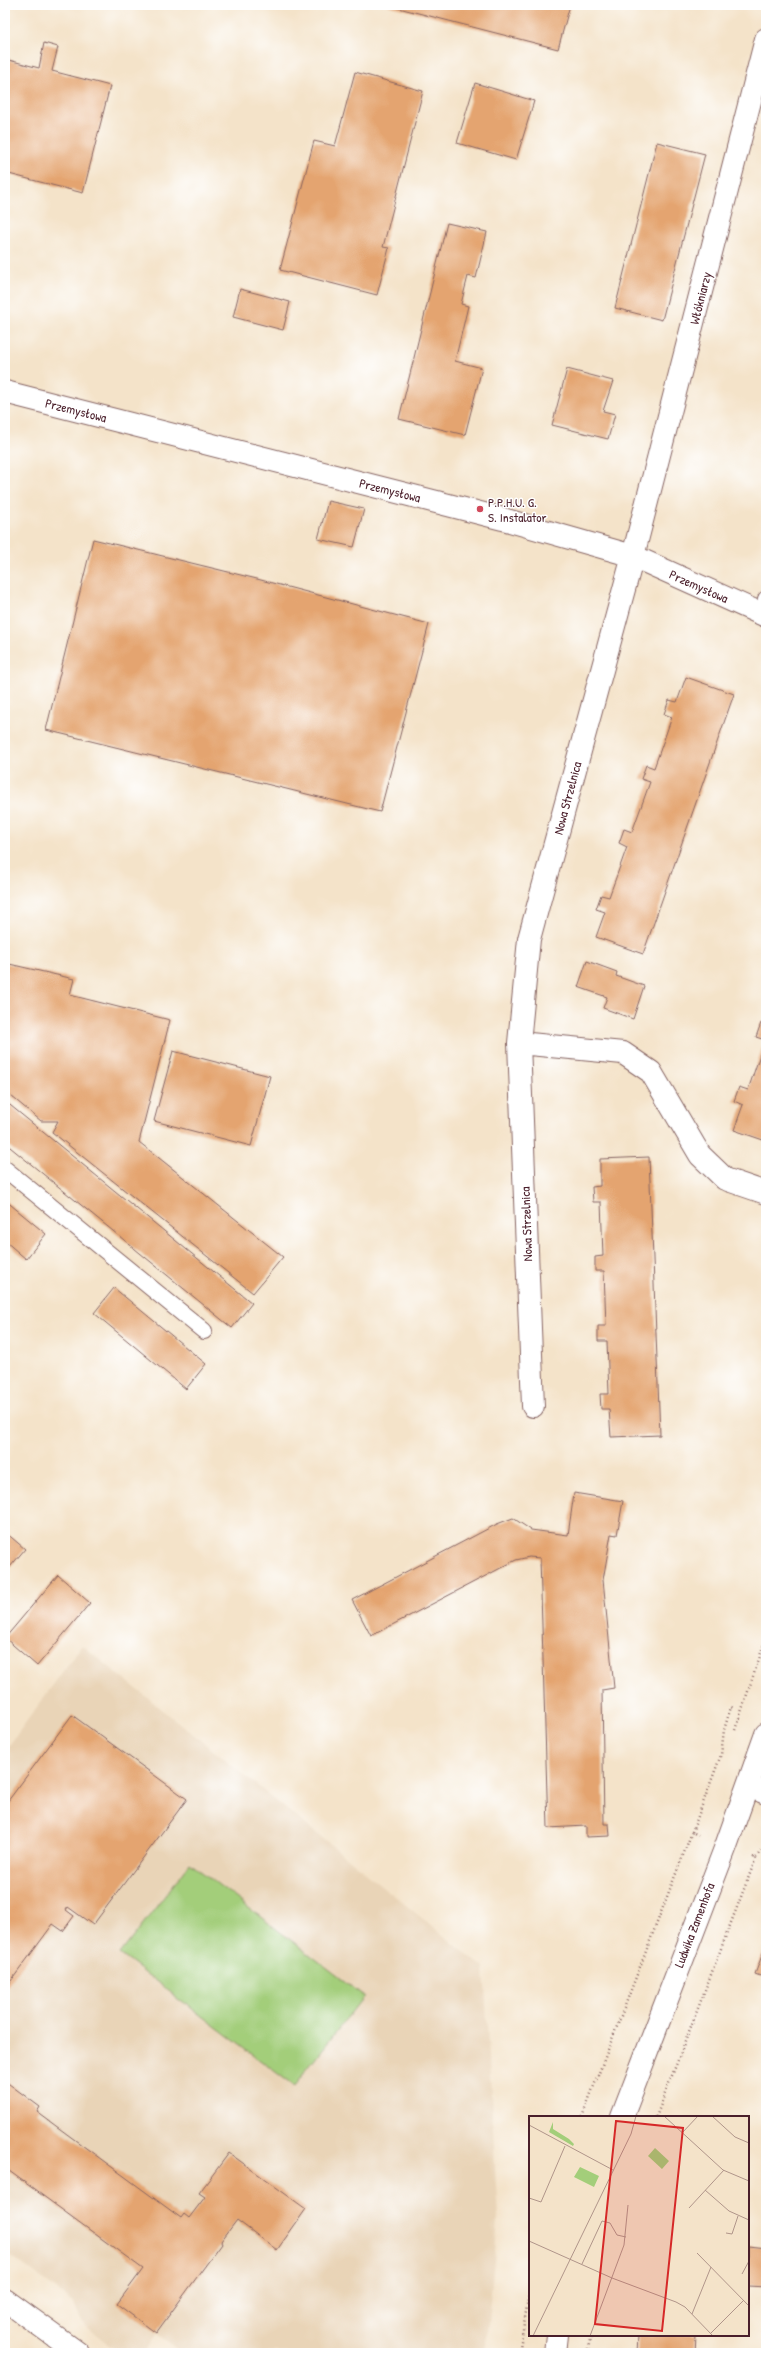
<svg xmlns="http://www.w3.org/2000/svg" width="771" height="2358" font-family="'Patrick Hand',sans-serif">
	<rect width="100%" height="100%" fill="#fff"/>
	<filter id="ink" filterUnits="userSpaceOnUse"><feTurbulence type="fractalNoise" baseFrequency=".025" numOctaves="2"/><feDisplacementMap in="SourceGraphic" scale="8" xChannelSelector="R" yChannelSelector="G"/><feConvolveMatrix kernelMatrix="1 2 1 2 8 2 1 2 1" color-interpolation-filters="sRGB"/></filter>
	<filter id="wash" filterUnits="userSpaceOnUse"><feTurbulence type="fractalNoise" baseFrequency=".012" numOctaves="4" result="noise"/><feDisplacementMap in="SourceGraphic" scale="16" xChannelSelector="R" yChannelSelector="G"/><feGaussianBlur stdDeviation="0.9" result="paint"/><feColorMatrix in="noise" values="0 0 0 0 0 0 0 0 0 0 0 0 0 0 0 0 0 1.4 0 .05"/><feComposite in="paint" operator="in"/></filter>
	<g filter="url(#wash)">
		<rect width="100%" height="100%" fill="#f4e3c9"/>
		<path fill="#e9d4b7" d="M82 1645 484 1968 498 2221 485 2353H183L157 2334 144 2353H119L81 2322 74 2303 5 2251V1751Z"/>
		<path fill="#a3ce7a" stroke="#767652" d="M190 1863 364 1996 294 2086 120 1954Z"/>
		<g id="blocks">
			<path fill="#e4a46f" d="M387 5H570L558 49Z
				M44 43 58 47 52 71 110 86 83 193 5 173V59L39 68Z
				M355 72 423 91 383 247 389 248 377 295 280 270 314 141 335 146Z
				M475 83 534 101 516 160 457 143Z
				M657 142 705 154 662 320 615 308Z
				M447 223 487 232 476 278 468 276 461 304 468 306 455 361 482 368 465 435 399 419Z
				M240 289 290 302 283 330 233 317Z
				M567 369 613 381 603 411 615 414 608 439 552 425Z
				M328 501 364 509 354 547 318 539Z
				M93 539 257 579 429 624 380 812 46 730Z
				M686 677 734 694 643 954 596 937 605 912 596 909 601 895 609 897 627 847 619 843 624 829 632 832 650 782 641 779 646 765 654 768 672 717 664 714 669 700 677 702Z
				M587 961 617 972 616 976 644 986 633 1019 603 1008 607 997 578 987Z
				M5 963 74 979 70 995 170 1020 139 1142 283 1257 253 1293 52 1132 58 1121H41L5 1091Z
				M761 1023 766 1024V1141L734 1130 743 1105 734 1101 739 1087 748 1090 765 1040 756 1037Z
				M173 1051 270 1076 251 1146 154 1121Z
				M5 1101 252 1303 232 1328 5 1143Z
				M649 1157 660 1435 611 1437 609 1409H601L600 1394H609L607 1341H598V1326H606L604 1271H595V1257L603 1256 601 1202H593L592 1187 600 1186V1159Z
				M5 1200 46 1234 26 1259 5 1241Z
				M114 1288 206 1364 186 1389 94 1313Z
				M574 1493 623 1501 617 1535 611 1534 603 1580 614 1688 602 1690 604 1824H609L610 1836 586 1837V1826L548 1828 540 1558 529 1557 516 1560 371 1636 352 1600 497 1524 513 1518 531 1530 568 1535Z
				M5 1532 25 1549 5 1573Z
				M58 1575 90 1603 37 1666 5 1638Z
				M72 1715 187 1799 93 1925 68 1907 66 1910 74 1916 63 1931 53 1924 5 1989V1805Z
				M766 1945V1978L755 1974Z
				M5 2081 40 2107 37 2112 181 2218 184 2214 189 2218 205 2197 199 2193 229 2153 306 2209 277 2250 237 2220 221 2241 222 2243 156 2333 117 2304 143 2269 5 2168Z
				M748 2246 766 2248V2287L748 2286Z
				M638 2335H696L695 2353H637Z"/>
		</g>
	</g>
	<g filter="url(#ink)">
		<use href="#blocks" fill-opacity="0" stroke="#866462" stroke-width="1"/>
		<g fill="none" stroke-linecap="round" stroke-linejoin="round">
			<defs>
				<path id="service" d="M762 614 766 599
					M5 1169 204 1331"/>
				<path id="minor" d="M5 392 503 519 633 556 766 616
					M519 1043 623 1053 651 1072 700 1155 725 1179 766 1193
					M533 1406 519 1043 529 939 633 556 766 39
					M748 1786 766 1793
					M622 2117 726 1846 766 1734
					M5 2300 78 2353
					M555 2353 557 2335"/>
			</defs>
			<use href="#service" stroke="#866462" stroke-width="18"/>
			<use href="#minor" stroke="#866462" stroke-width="24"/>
			<path stroke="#866462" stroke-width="2.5" stroke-dasharray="1 3" stroke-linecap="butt" d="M735 1730 766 1638
				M692 1832 721 1755 724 1730 731 1707 735 1709
				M756 1858 766 1844
				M582 2117 692 1832 698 1835
				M656 2117 756 1858 752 1857
				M519 2353 530 2288
				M587 2353 591 2335"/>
			<use href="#service" stroke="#fff" stroke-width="16"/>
			<use href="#minor" stroke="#fff" stroke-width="22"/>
		</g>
	</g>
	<circle fill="#d1495b" stroke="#fff" stroke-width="1.5" cx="480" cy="509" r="4"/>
	<g text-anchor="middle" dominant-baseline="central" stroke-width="3" stroke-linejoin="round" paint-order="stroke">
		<g font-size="13" fill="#4a1f2b" stroke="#fff">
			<text transform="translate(700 298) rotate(-76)">Włókniarzy</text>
			<text transform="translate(76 410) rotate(14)">Przemysłowa</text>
			<text transform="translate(390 490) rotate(14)">Przemysłowa</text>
			<text transform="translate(699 586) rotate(24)">Przemysłowa</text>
			<text transform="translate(567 798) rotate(-75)">Nowa Strzelnica</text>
			<text transform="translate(526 1224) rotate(-92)">Nowa Strzelnica</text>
			<text transform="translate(694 1925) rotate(-69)">Ludwika Zamenhofa</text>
		</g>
		<g font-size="13" fill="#4a1f2b" stroke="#fff" text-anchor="start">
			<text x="488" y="502">P.P.H.U. G.<tspan x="488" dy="15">S. Instalator</tspan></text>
		</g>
	</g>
	<g transform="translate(529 2116)">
		<rect width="220" height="220" fill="#f4e3c9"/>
		<path d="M24 6V13L40 23 45 28 44 30 20 16ZM126 32 140 45 133 53 119 40ZM51 51 70 60 65 71 45 61Z" fill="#a3ce7a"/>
		<path fill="none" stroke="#b0958a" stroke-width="1" d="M135 0 194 54 220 65M183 0 206 21 220 27M0 9 84 54M153 17 169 0M176 74 200 95 220 104M0 82 12 86 36 30M160 92 195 54M197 117 203 118 209 100M0 125 83 162 147 186 156 191 184 220M168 137 220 190M53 148 73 105 81 107 88 119 97 121M213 158 220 145M163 198 182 151M182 217 215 184M4 220 102 18 107 0M61 220 95 129 99 89"/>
		<path fill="#d62828" fill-opacity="0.15" stroke="#d62828" stroke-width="2" d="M87 5 154 12 133 215 66 208Z"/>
		<rect width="220" height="220" fill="none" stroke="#4a1f2b" stroke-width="2"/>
	</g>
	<rect width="771" height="2358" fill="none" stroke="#fff" stroke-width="20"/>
</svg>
